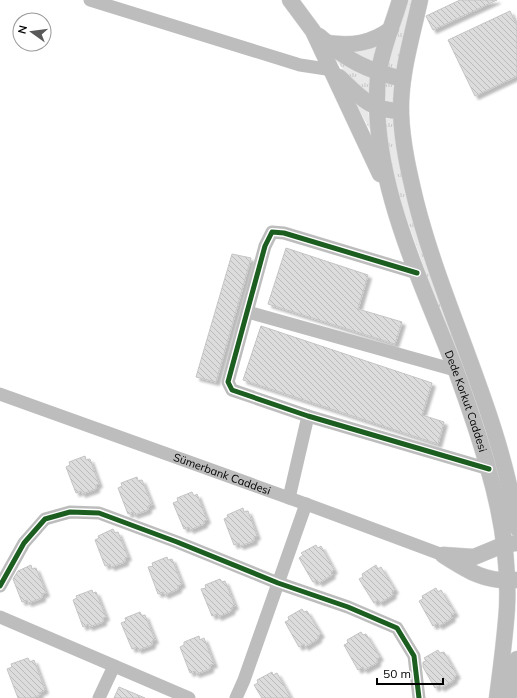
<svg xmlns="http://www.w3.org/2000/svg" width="517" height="698" font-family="Mulish,sans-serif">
	<defs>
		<pattern id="grass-tufts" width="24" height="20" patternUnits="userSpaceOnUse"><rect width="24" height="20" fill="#e8e8e8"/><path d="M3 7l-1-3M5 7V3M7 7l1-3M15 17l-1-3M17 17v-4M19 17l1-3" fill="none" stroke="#c5c5c5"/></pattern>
		<pattern id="building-back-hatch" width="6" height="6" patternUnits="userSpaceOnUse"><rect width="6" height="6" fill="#dcdcdc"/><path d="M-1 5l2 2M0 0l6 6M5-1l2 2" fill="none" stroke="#bbb"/></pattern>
		<filter id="shadow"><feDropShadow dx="3.5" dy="3.5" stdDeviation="1" flood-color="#0004"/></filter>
	</defs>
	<rect width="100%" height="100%" fill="#fff"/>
	<path fill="url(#grass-tufts)" d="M408 0H413L397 70 386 67Z
		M378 44 374 63 370 64 350 49Z
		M327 48 371 77 369 98 345 72Z
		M385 83 393 84 395 86V103L386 105 384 86Z
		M356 104 368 110 371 132Z
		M385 118 393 119 410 211 485 418 510 516 513 538 508 539 424 268 405 214 390 163Z"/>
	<path fill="url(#building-back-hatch)" stroke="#c4c4c4" filter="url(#shadow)" d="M460 0H497L433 30 426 16Z
		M510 11 517 26V76L475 96 448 40Z
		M286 248 368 275 358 309 402 322 395 344 268 304Z
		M232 254 251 258 216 382 196 377Z
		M261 326 432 383 422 415 444 422 438 444 243 380Z
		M85 456 86 460 90 459 99 484 96 485V489L82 494 81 491 76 493 66 467 70 465 69 462Z
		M137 477 138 481 142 480 152 505 148 506V510L134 515 133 512 128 514 118 488 122 486 121 483Z
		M192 492 194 496 197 494 207 520 204 521V524L190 530 189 527 184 529 173 503 178 501 177 498Z
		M243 508 244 512 248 511 257 536 254 537V541L240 546 239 543 234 545 224 519 228 517 227 515Z
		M113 529 115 533 118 532 128 557 125 558V562L111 567 110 564 105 566 95 540 99 538 98 536Z
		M316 545 318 548 321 546 334 570 331 572 332 575 319 583 317 580 313 582 299 558 303 555 301 553Z
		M167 557 168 560 172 559 182 584 178 586V589L165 595 163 592 158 594 148 567 153 566 152 563Z
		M31 565 32 569 36 568 46 593 42 594V598L28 603 27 600 22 602 13 579 18 571Z
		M376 565 378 569 381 567 395 590 392 592 393 595 380 603 378 600 374 603 359 579 363 577 362 574Z
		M220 579 222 582 225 581 235 606 232 607 231 611 218 617 217 614 212 616 201 589 206 588 205 585Z
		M436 588 438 592 441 590 455 613 451 615 452 618 439 626 438 623 433 626 419 601 423 599 422 596Z
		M92 590 93 593 96 592 106 617 103 618V622L89 627 88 624 83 627 73 600 77 598 76 596Z
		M302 609 304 612 307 611 321 634 318 636V639L305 647 304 644 299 647 285 622 289 620 288 617Z
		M140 612 142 616 145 615 155 640 152 641V645L138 650 137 647 132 649 121 623 126 621 125 618Z
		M361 632 363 635 366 634 380 657 377 659V663L364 670 363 667 358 670 344 645 348 643 347 640Z
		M199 636 200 640 204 638 214 664 210 665V669L196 674 195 671 190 673 180 647 184 645V642Z
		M438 650 440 653 444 652 457 675 454 677V680L441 688 440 685 435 688 423 667V662L426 661 424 658Z
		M28 658 30 662 34 660 45 690 39 693 40 695 32 698H18L7 669 12 667 11 664Z
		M272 672 273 675 277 673 291 698H262L254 685 258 683 257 680Z
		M119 687 145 698H114Z"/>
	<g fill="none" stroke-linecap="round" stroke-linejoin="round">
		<defs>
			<g id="major">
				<path d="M290 0 313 31 380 174"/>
				<path id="s2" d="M400 0C393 24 381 51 378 77 369 176 420 278 455 368 467 401 479 435 488 468 501 512 509 562 507 608 505 638 501 668 497 698"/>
				<path d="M420 0C412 37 400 75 401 113 402 143 409 173 416 202 444 312 501 415 517 528"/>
				<path d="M319 36C346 60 368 71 403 79"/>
				<path d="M327 43C352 46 371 44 391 29"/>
				<path d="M339 77C360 97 371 111 401 111"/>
				<path d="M443 555C468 571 486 583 517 580"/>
				<path d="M444 555 474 557 503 545 517 543"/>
				<path d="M511 698 517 659"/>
			</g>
		</defs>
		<use href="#major" stroke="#dbdbdb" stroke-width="17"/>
		<g stroke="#bdbdbd" stroke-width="13">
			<path d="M90 0 300 65 333 70"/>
			<path d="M417 273 284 233 272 232 265 246 228 382 232 390 308 416 489 469"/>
			<path d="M248 312 455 370"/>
			<path id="s1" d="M0 394 306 504 443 555"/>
			<path d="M289 498 308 416"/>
			<path d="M0 586 24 543 45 519 70 512 99 513 177 542 278 583 348 607 397 628 414 656 419 698"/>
			<path d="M0 617 189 698"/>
			<path d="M99 698 114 666"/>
			<path d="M236 698 244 680 306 504"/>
		</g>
		<use href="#major" stroke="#bdbdbd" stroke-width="16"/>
		<defs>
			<path id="cycleway" d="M417 273 284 233 272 232 265 246 228 382 232 390 308 416 489 469
				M0 586 24 543 45 519 70 512 99 513 177 542 278 583 348 607 397 628 414 656 419 698"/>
		</defs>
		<use href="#cycleway" stroke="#fff" stroke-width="8"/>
		<use href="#cycleway" stroke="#1b5e20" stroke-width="5"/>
	</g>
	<g text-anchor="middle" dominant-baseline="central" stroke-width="4" stroke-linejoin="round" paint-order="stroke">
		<g font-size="11" fill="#000" stroke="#fff">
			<text stroke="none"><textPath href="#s2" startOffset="419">Dede Korkut Caddesi</textPath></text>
			<text stroke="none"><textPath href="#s1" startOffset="236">Sümerbank Caddesi</textPath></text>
		</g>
	</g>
	<g transform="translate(32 32) rotate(284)"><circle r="19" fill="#ffffff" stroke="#999999"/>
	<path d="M0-3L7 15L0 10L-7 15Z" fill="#595959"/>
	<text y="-6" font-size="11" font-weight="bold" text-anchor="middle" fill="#000000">N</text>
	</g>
	<path d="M377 678v6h66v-6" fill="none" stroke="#000000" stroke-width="2"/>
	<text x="383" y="678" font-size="12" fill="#000000" stroke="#ffffff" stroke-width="3" paint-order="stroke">50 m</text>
</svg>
